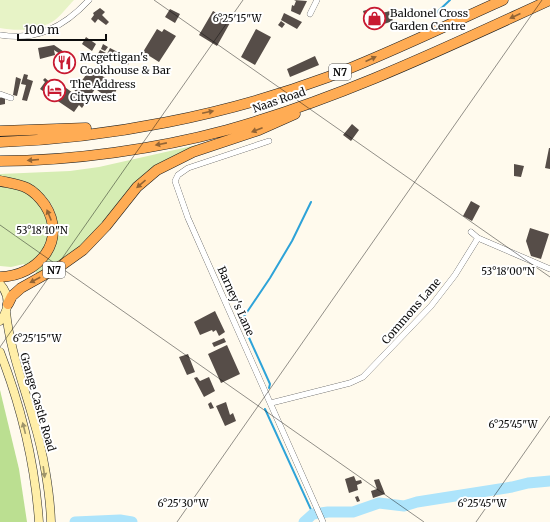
<svg xmlns="http://www.w3.org/2000/svg" width="550" height="522" font-family="Merriweather,serif">
	<rect width="100%" height="100%" fill="#fffaed"/>
	<path fill="#d6edb3" d="M201 144 161 163 72 254 37 275 35 270C40 267 45 263 49 258 61 239 61 207 41 193 33 187 10 182 0 179V174L70 171 99 167Z
		M0 186C10 187 21 189 30 194 48 206 55 238 40 255 36 259 30 263 26 267L24 264 11 267 0 266Z"/>
	<path fill="#bbdf91" d="M0 390 19 469 27 522H0Z"/>
	<path fill="#e7f3c6" d="M0 0H74C67 7 60 17 52 22 36 31 16 31 0 28Z"/>
	<g fill="none" stroke-linecap="round" stroke-linejoin="round">
		<path stroke="#2ea3d8" stroke-width="2" d="M432 17 450 0
			M244 327 241 321 270 278 292 241 311 202
			M246 331 270 384 269 388
			M265 409 313 514"/>
		<path stroke="#ade4fb" stroke-width="11" d="M75 522 120 520 132 522
			M304 522 313 514 328 512H353L379 503 404 506 417 502 512 487 528 483 550 481"/>
	</g>
	<path fill="#564d48" d="M294 0 307 1 300 15 291 11 292 5 294 6 296 1Z
		M376 7 378 14 390 11 393 21 369 29 363 11Z
		M100 8 105 12 102 15 109 22 106 25 98 19 95 23 91 19 94 15 93 13Z
		M170 9 180 14 175 23 165 17Z
		M415 10 417 15 406 19 404 14Z
		M213 11 231 21 217 46 199 35Z
		M284 13 302 22 297 29 281 20Z
		M281 21 285 24 282 28 278 25Z
		M157 29 162 32 164 29 176 36 159 62 143 52Z
		M256 29 271 37 255 65 241 57Z
		M86 37 96 44 92 51 82 44Z
		M103 44 108 47 105 51 101 49Z
		M54 45 73 58 63 73 55 68 63 56 54 50 55 55 40 59 38 48Z
		M110 48 131 59 128 65 107 54Z
		M100 50 106 53 104 57 98 54Z
		M315 56 319 65 290 77 287 69Z
		M91 68 118 87 111 100 97 90 99 87 94 84 92 87 95 89 82 108 79 105 74 112 40 89 45 82 43 80 45 78 52 84 55 80 73 93Z
		M24 74 28 75 27 79 33 81 27 101 22 100 26 85 21 84Z
		M16 77 21 79 17 96 13 95Z
		M5 97V104L0 105V98Z
		M352 124 359 130 351 141 343 135Z
		M549 148H550V169L545 168Z
		M514 164 524 166 521 177 514 176Z
		M471 201 480 206 472 221 463 216Z
		M530 228 549 234 541 259 531 256 526 241Z
		M215 311 225 332 219 336 216 330 213 332 212 330 200 335 194 322Z
		M224 338 226 342 214 347 212 343Z
		M227 345 240 374 221 383 208 354Z
		M188 354 195 372 187 375 179 357Z
		M197 377 200 381 209 377 215 391 204 397 194 378Z
		M211 402 214 408 210 409 208 404Z
		M226 402 230 415 233 413 236 421 225 426 216 406Z
		M354 476 356 481 361 480 362 483 357 485 358 490 349 493 345 479Z
		M379 479 385 494 373 498 371 491 377 489 374 480Z
		M358 496 360 501 357 502 355 497Z"/>
	<g fill="none" stroke-linecap="round" stroke-linejoin="round">
		<defs>
			<path id="minor" d="M310 14 317 0
				M0 35C37 41 64 27 89 0
				M0 94 11 98
				M269 141 188 168 178 175 175 181 188 218 323 522
				M471 232 478 238
				M271 403 350 383 363 377 431 306 455 275 478 238 550 269"/>
			<path id="secondary" d="M0 284C10 295 10 309 0 321
				M6 312C10 351 24 385 34 422 43 451 50 492 51 522
				M0 352C21 406 35 464 39 522"/>
			<path id="trunk" d="M0 131 86 128
				M0 142C109 138 226 115 328 77 388 54 445 26 503 0
				M0 161C72 161 157 149 227 130 339 99 445 48 550 0
				M0 181C9 183 19 184 27 188 35 192 40 198 45 205 68 241 38 276 0 277
				M8 304 12 296 21 288 62 265 83 250 106 226 137 187 157 170 193 152 259 130 295 114"/>
		</defs>
		<use href="#minor" stroke="#404040" stroke-width="6"/>
		<use href="#secondary" stroke="#2f2f2f" stroke-width="9"/>
		<use href="#trunk" stroke="#1e1e1e" stroke-width="11"/>
		<use href="#minor" stroke="#fff" stroke-width="5.5"/>
		<use href="#secondary" stroke="#ffeea8" stroke-width="8"/>
		<use href="#trunk" stroke="#ffac54" stroke-width="10"/>
	</g>
	<defs><path id="oneway-solid" d="M-6-.8H1V-3.2L6.5 0L1 3.2V.8H-6Z"/></defs>
	<g fill="#926434">
		<use href="#oneway-solid" transform="translate(515 16) rotate(155)"/>
		<use href="#oneway-solid" transform="translate(371 59) rotate(-24)"/>
		<use href="#oneway-solid" transform="translate(208 112) rotate(-12)"/>
		<use href="#oneway-solid" transform="translate(257 130) rotate(159)"/>
		<use href="#oneway-solid" transform="translate(161 144) rotate(169)"/>
		<use href="#oneway-solid" transform="translate(33 160) rotate(175)"/>
		<use href="#oneway-solid" transform="translate(141 184) rotate(139)"/>
		<use href="#oneway-solid" transform="translate(49 215) rotate(-112)"/>
		<use href="#oneway-solid" transform="translate(35 280) rotate(152)"/>
	</g>
	<g fill="#9e946a">
		<use href="#oneway-solid" transform="translate(24 428) rotate(-104)"/>
		<use href="#oneway-solid" transform="translate(44 472) rotate(82)"/>
	</g>
	<path fill="none" stroke="#0d0d0d" stroke-width="1" stroke-opacity="0.45" d="M154 0 550 277M0 225 424 522M0 347 243 0M177 522 542 0M476 522 550 416"/>
	<defs>
		<symbol id="shop-ring" viewBox="-11 -11 22 22"><circle r="9.5" fill="#fff" stroke="#c81a31" stroke-width="1.5"/><path d="M-5-2.5h2.3a2.7 3.5 0 0 1 5.4 0H5L5.5 6h-11ZM-1.5-2.5h3a1.5 2.3 0 0 0-3 0Z" fill="#c81a31"/></symbol>
		<symbol id="restaurant-ring" viewBox="-11 -11 22 22"><circle r="9.5" fill="#fff" stroke="#c81a31" stroke-width="1.5"/><path d="M-5-6h1v4h1v-4h1v4h1v-4h1v5L-1.5 .5V6h-2V.5L-5-1ZM5-6V6H3V1.5H1.5Q1.5-4 5-6Z" fill="#c81a31"/></symbol>
		<symbol id="hotel-ring" viewBox="-11 -11 22 22"><circle r="9.5" fill="#fff" stroke="#c81a31" stroke-width="1.5"/><path d="M-6-4.5h1.5V1H6V5H4.5V3h-9V5H-6ZM-4 0a1.8 1.8 0 1 1 3.6 0ZM.5 0V-2.5h3Q6-2.5 6 0Z" fill="#c81a31"/></symbol>
	</defs>
	<g fill-rule="evenodd">
		<use href="#shop-ring" x="362" y="6" width="25" height="25"/>
		<use href="#restaurant-ring" x="52" y="50" width="25" height="25"/>
		<use href="#hotel-ring" x="42" y="78" width="25" height="25"/>
	</g>
	<g text-anchor="middle" dominant-baseline="central" stroke-width="4" stroke-linejoin="round" paint-order="stroke">
		<g fill="#fff" stroke="#565656" stroke-width="1">
			<rect x="329" y="64" width="22" height="16" rx="3"/>
			<rect x="43" y="262" width="22" height="16" rx="3"/>
		</g>
		<g font-size="10" font-weight="bold" fill="#0d0d0d">
			<text x="340" y="72">N7</text>
			<text x="54" y="270">N7</text>
		</g>
		<g font-size="11" fill="#0d0d0d" stroke="#fff" text-anchor="start">
			<text x="390" y="13">Baldonel Cross<tspan x="390" dy="13">Garden Centre</tspan></text>
			<text x="80" y="57">Mcgettigan's<tspan x="80" dy="13">Cookhouse &amp; Bar</tspan></text>
			<text x="70" y="84">The Address<tspan x="70" dy="13">Citywest</tspan></text>
		</g>
		<g font-size="11" fill="#0d0d0d" stroke="#fff">
			<text transform="translate(279 100) rotate(-19)">Naas Road</text>
			<text transform="translate(236 301) rotate(66)">Barney's Lane</text>
			<text transform="translate(411 311) rotate(-49)">Commons Lane</text>
			<text transform="translate(38 402) rotate(74)">Grange Castle Road</text>
		</g>
	</g>
	<g font-size="10" text-anchor="middle" fill="#0d0d0d" stroke="#fff" stroke-width="4" stroke-linejoin="round" paint-order="stroke">
		<text x="237" y="22">6°25'15"W</text>
		<text x="42" y="234">53°18'10"N</text>
		<text x="508" y="275">53°18'00"N</text>
		<text x="37" y="342">6°25'15"W</text>
		<text x="513" y="428">6°25'45"W</text>
		<text x="183" y="507">6°25'30"W</text>
		<text x="482" y="507">6°25'45"W</text>
	</g>
	<path d="M18 34v6h88v-6" fill="none" stroke="#0d0d0d" stroke-width="2"/>
	<text x="24" y="34" font-size="12" fill="#0d0d0d" stroke="#ffffff" stroke-width="3" paint-order="stroke">100 m</text>
</svg>
